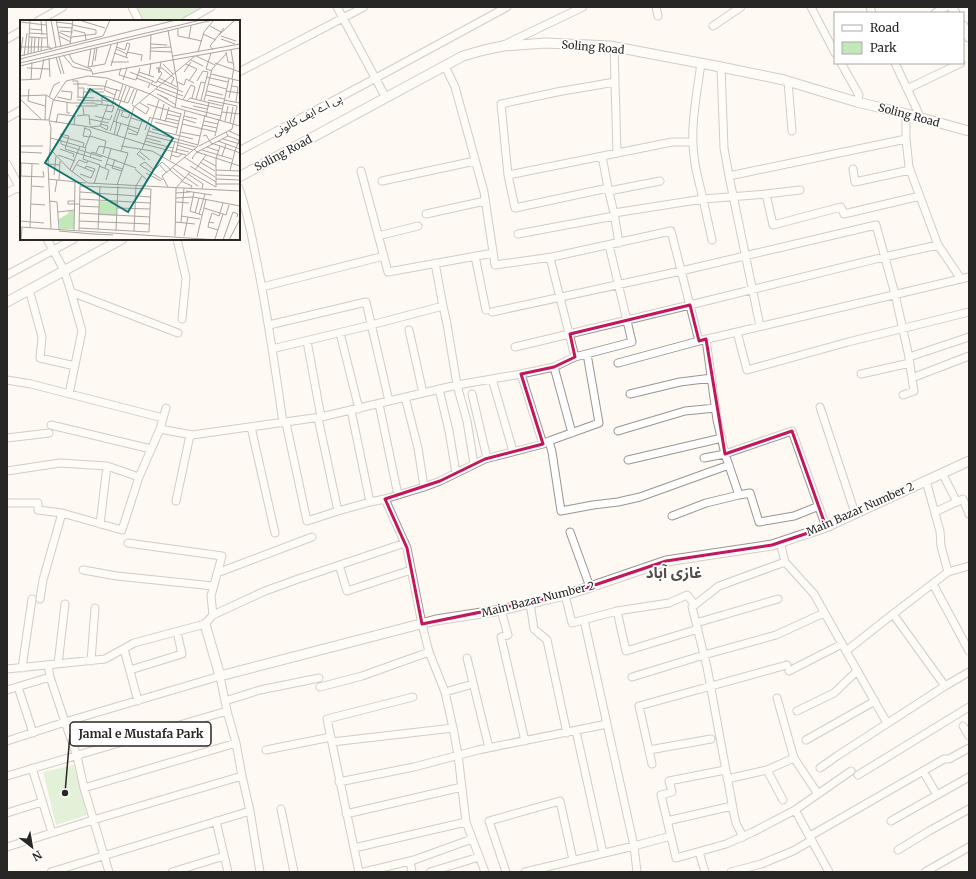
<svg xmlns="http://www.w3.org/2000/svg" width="976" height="879" font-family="Merriweather,'Noto Sans Arabic',serif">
	<rect width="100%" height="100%" fill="#fff9f3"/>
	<path fill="#c2e7ba" d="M132 7H209L183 21H139Z
		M74 765 87 815 56 825 43 772Z"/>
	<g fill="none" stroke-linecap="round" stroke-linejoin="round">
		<defs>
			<path id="minor" d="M132 7 139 21
				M337 7 386 98
				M656 7 658 16
				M811 7 835 53
				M870 7 872 13
				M935 13 946 7
				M38 21 63 7
				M186 21 211 7
				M713 26 741 7
				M7 39 21 31
				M504 45 514 40 583 7
				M614 47 617 153
				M841 63 859 95 857 102
				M895 63 918 112V117
				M445 66 455 87 484 192 495 265 552 257 671 231 699 341 969 277
				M721 67 724 148 729 176 760 326
				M239 72 364 7
				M788 81 792 131
				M907 89 961 63
				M907 114 906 121V139L909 167 938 245
				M7 118 21 110
				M239 151 376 78 507 7
				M602 156 608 188 515 208 508 175 501 104 557 92 615 82
				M7 164 21 190
				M853 169 855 182 910 170
				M361 171 388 272 493 253
				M508 175 672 142H693
				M729 176 906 139
				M382 181 475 161
				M239 188C246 209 251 231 255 253 267 309 275 366 283 423
				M608 188 614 213
				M609 191 660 181
				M7 193 21 186
				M766 194 773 225 841 207 844 214 920 196
				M426 214 485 201
				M518 234 614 216
				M378 236 418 226
				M47 239 64 270 71 292 82 331 69 394
				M177 239 186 278 182 319
				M712 240 703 199 766 194 800 190
				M619 243 614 213 703 199C700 185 695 170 694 156 690 125 697 94 701 63
				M475 256 486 310
				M550 258 575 357
				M435 263 443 306 447 324 457 385 467 421 474 464
				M7 275 74 239
				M262 287 384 256
				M29 289 42 337 40 358 75 366
				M71 292 178 333
				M492 312 681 271 876 225 895 294 909 357 969 337
				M269 325 366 302 389 401
				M409 330 423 393
				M737 332 747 370 848 342 969 312
				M340 333 359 409
				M706 339 717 420 725 454 739 495 750 493 759 522 794 516 819 506
				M307 341 321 417
				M515 347 690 305 884 257 938 245 961 279
				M272 349 371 325 443 306
				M618 363 699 341
				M554 367 572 433
				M521 374 543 444 549 441 552 452 561 511 593 505 618 502 640 497 729 465
				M861 374 910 363
				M912 378 969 356
				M492 379 513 451
				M7 380 31 384 163 418
				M439 389 449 431 456 473
				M472 394 487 458
				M630 394 680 382 712 378
				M903 395 914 391 909 359
				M405 397 418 448 424 487
				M379 404 398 495
				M820 407 855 513
				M351 410 370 502
				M318 418 338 511
				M286 423 307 521 338 511 370 502 385 499 424 487 440 481 485 459 543 444
				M51 425 151 449
				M251 427 275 533
				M160 429 192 435 321 417 457 385 521 374 554 367 575 357 632 342 609 245
				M618 431 685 411 716 408
				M7 438 49 433
				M549 441 599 423 587 354
				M704 458 725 454 792 431 826 527
				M628 460 722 438
				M7 471 60 463 107 466 139 477 122 530 62 513 38 510V503H7
				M942 473 957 502
				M139 477 160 429 166 408
				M926 481 940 531 941 546 948 572 969 566
				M385 499 407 548 422 624 429 652 445 692 453 728 458 755 466 822 485 872
				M176 501 190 435
				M935 512 963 499 969 514
				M672 516 706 503 739 495
				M100 524 107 466
				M570 532 590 587
				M128 543 222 556 211 596 213 615
				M785 562 814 594 846 651 893 614
				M339 565 347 591 411 570
				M83 570 117 576 213 586
				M217 573 312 537
				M933 584 969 651
				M565 595 572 623 617 611
				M40 599 43 580 62 513
				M530 603 534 629 547 640 567 733
				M695 605 687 595 669 603 617 611 626 651 698 629
				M501 610 508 635 501 637 525 741
				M584 620 634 846 637 872
				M696 623 778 599
				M124 649 138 701
				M846 651 887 723
				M467 658 489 748
				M91 661 95 608
				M58 664 65 604
				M48 665 50 677 65 722 77 756 84 788 109 872
				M22 668 32 599
				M7 669 105 659 134 643 205 624 213 615 265 591 298 579 405 543
				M130 670 182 654 177 632
				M789 671 842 644
				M632 677 704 655 776 635 824 613
				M945 686 893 614 948 572
				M18 687 33 733
				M320 687 362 676 429 652
				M7 690 50 677
				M445 692 473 684
				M777 698 794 758 818 794
				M225 701 260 690 319 678
				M797 711 834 693 857 671
				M963 726 969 736
				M576 731 603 853
				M806 740 875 701
				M7 741 65 722 220 676 227 711 236 743 242 776 250 811 260 872
				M332 742 453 728
				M266 750 331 737
				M649 750 711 739
				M652 764 639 706 787 665
				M32 768 52 833
				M820 768 837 756 945 686 969 672
				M725 770 669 781 672 792 661 795 676 858 726 844 753 832 795 810 851 771
				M767 770 783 800
				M923 771 937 795
				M858 775 969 707
				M7 776 227 711
				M727 779 767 770 794 758
				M339 782 414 767 478 750 607 724
				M84 788 236 743
				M281 809 294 872
				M795 810 829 872
				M7 813 42 802
				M346 814 462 787
				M216 821 228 872
				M667 821 732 806
				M891 821 969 777
				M810 836 944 759H949L969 748
				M743 837 736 823 734 814 707 667 692 607 719 586 785 562 780 542
				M7 847 93 820 242 776
				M354 848 466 822
				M898 850 929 831 969 809
				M699 852 705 872
				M410 861 412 872
				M51 872 250 811
				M172 872 224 856
				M359 872 327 719 413 697
				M364 872 414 860 472 839
				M430 872 479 857
				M506 872 489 821 560 801 573 860
				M525 872 634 846 671 836
				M731 872 761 864 793 851 812 840
				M925 872 969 847"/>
			<path id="tertiary" d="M952 7 955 13
				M963 26 969 37
				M239 177 463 56 484 50 503 46 546 43 610 46 721 67 784 80 857 102 907 114 969 131
				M7 302 122 239
				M205 624 220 676 436 620 501 610 565 595 590 587 666 561 772 545 826 527 969 461"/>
		</defs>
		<use href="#minor" stroke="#9a958f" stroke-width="9"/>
		<use href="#tertiary" stroke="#9a958f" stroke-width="11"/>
		<use href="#minor" stroke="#fff" stroke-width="7"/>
		<use href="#tertiary" stroke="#fff" stroke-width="9"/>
	</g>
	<path d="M0 0H976V879H0ZM690 305 699 341 706 339 725 454 792 431 826 527 772 545 666 561 565 595 422 624 407 548 385 499 440 481 485 459 543 444 521 374 554 367 575 357 570 334Z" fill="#fff9f3" fill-opacity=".55" fill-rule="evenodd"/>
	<path fill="none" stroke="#c2185b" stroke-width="3" stroke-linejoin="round" d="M690 305 699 341 706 339 725 454 792 431 826 527 772 545 666 561 565 595 422 624 407 548 385 499 440 481 485 459 543 444 521 374 554 367 575 357 570 334Z"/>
	<g text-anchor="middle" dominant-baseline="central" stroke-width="3.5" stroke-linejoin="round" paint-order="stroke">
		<g font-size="11" fill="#292725" stroke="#fff">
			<text transform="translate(593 47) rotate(5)">Soling Road</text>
			<text transform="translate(307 115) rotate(-28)">پی اے ایف کالونی</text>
			<text transform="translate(909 115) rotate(15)">Soling Road</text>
			<text transform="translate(283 153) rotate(-28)">Soling Road</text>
			<text transform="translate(860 509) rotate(-24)">Main Bazar Number 2</text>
			<text transform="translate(538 599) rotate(-14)">Main Bazar Number 2</text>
		</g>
		<g font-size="15" font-weight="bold" fill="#534e49" stroke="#fff">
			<text x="674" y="572">غازى آباد</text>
		</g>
	</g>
	<g transform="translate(20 20)">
		<rect width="220" height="220" fill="#fff9f3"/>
		<path d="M79 181 97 182V196L79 195ZM48 191H54V209H40L39 199 49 193Z" fill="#c2e7ba"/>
		<path fill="none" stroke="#a9a5a1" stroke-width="1" d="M21 0 22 15M26 0 28 28M31 0 36 27M36 0 41 27M62 1 85 8M0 2 26 5M36 2 53 4M190 6 201 12 204 8M37 7 53 8M10 9 22 10M158 9V16L182 21M53 10 65 13 66 20M148 10 158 68 155 88M40 11 53 12M38 12 52 18M9 13 27 14M183 14 196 20M199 15 215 0M39 16 51 22M83 16 90 0M201 16 216 21M9 17 27 18M52 17 76 14V10L53 5M169 18 171 6M201 19 215 24M50 24 53 0M131 24 147 25M0 27H30L31 30M96 27 105 30 107 23 110 24M131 28 151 27M96 29 107 34M193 30 190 26 201 12M211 30 214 47 212 59M21 31 22 18M131 31 152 32M14 32 15 17M18 32 19 17M107 32 122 35 121 41M178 32 184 12 193 1M206 32 208 42 213 43M11 33 12 17M94 33 108 38M191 33 186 49 192 51M8 34 10 0M49 34 53 42 71 49 73 55M43 35 53 47 71 51M0 36 83 16M0 36 3 17M4 36 7 13M153 36 220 24M176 36 195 45M36 37 41 54M39 37 44 54M106 37 110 24M29 38 30 57M0 39 156 0M130 40 131 14M171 40 183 46M75 41 77 28M91 42H109M0 43 181 0M195 43 220 52M143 44 153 54M166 44 177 49 169 61M0 46 193 0M72 46 75 28M91 46 98 22M68 47 85 44 91 25M68 47 71 29M7 48 29 49M101 48 99 55 116 60 120 48M136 48H142L154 58 151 64M138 48 139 53 141 42M110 52 133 61 131 64 138 67M119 52 134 57M164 52 171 42M73 54 220 28M191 54 220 61M129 56 131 43M186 57 208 62M116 58 130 63 128 68M139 58 157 67M0 60 20 59 24 39M11 60 12 42M87 60 84 70 95 75M103 60 107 48M52 61H58V77M133 61 136 63 142 53 140 51M137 61 163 72M177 61 183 51 188 52 181 80M157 62 164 65 166 59 174 63M53 64H67M189 64 206 69M67 65 83 66 100 71M212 66 218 67 216 82M139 67 163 76M58 68H64L63 79M9 69 8 81 25 86M67 69H83M136 69 157 78M41 71 52 72 51 80M187 71 203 75M206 71 220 73M64 72H84M137 74 148 79M140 75 156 85M186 75 204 79M0 76 26 75 34 80 51 83H75M29 77 34 65 40 62M37 77 51 80M57 77 74 78M157 78 167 81 170 78 203 86M209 78 213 59M0 79 21 99M176 79 181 62 185 63M57 80 82 81M82 80 96 83M98 80 103 64M139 80 124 124 166 135M163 80 171 65 175 67 172 78M204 80 220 83M167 81 202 89M184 81 192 49 207 33M47 82V93H50M104 82 110 67M75 84 94 86 92 92 86 91M82 84V75L108 83 114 69M112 84 117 70M127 84 161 94M92 85 97 69M112 85 126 94 129 88 120 83M56 86H78M161 86 201 96M173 86 187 89M97 89 111 93M103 91 101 96 108 98 110 93M202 92 220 94M147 94 160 97M64 95H69L70 105M57 96 64 95 63 87M75 96 90 100 92 95M164 96 177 99M186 96 189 82M111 98 128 103M133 98 158 104M146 98 159 101M0 99 29 100M69 99 89 103M163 99 176 103M25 100 26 75M140 100 144 84M200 100 209 59M30 101 70 107 124 124 122 129M93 101 119 109M184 101 198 104M205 101 208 86M96 102 100 90M135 102 158 108M145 102 149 87M36 103 38 94 55 96 54 105M210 103 213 87M162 104 196 112M183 105 197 108M80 106 87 110 88 106 81 104M220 106 153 87 130 74 87 58 68 56 46 61 33 81 29 100 31 108 30 129 50 150 68 163 220 171M65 107 63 116 70 117M70 107 80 106 88 84M64 108 70 110 71 113 65 128M107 108 118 113M132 109 173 119M125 110 130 97 133 99M90 111 106 66M128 111 178 125 185 95M209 111 220 116M160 112 180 116M108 113 117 115 122 101M40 114 49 116 45 129 82 141M156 114 161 93M94 115 97 102M97 115 101 103M127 115 176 127M40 116 64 123 63 127M70 116 86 121 83 134M183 116 186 115 191 123 215 131 219 120 208 116 206 112M195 116 199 99M31 118 66 128 63 139 80 145 74 164M126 118 141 122M203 119 220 124M41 120V124L82 137M125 121 153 128M198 121 220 129M157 125 173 130M0 126H23M101 126 132 131 196 167M179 126 212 109 217 86 188 80M85 127 108 133 105 142M187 127 199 131M30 129 28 144 31 209M40 129 54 134 53 137M156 129 169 132M174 129 177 132 220 146M121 130 117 134 125 140M182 130 212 139M101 131 114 87 175 36M0 132 22 133M120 132 130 140M156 132 165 91M76 133 79 126 84 127M38 135 55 141M151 135 158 137 162 134M143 136 138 143 147 153M202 136 206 124M70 137 72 132 116 148M164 137 195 157M95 139 92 148 102 151M173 139 172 138 177 132 208 116M183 139 196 146M150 140 155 121M180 142 195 151M28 144 40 145M86 144 103 149M57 145 74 152M79 146 89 150 86 160M170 146 196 162M85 148 91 129M153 148 165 158M115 149 127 160 124 167M50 150 60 126M150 150 162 160M175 150 186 135M196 150 220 151M210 150 215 131 220 133M52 152 59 140 67 143 68 141M126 153 141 161M60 154 71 158 75 149 66 146 65 149M168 154 183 164 182 169M34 155 36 136M196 155 220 156M0 156 24 157 23 151M1 156V143L19 144M165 157 178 166M28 159 66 163M196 159 220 160M39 160 40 141M143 160 120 145 125 142 134 150 142 142 151 150M161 161 172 166 171 168M196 164H220M97 165 105 142M12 166 24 167M148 167 142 156 178 126M196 167V139L200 126M166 171 192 175M35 172 37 160M60 172 131 177M174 172 170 191 182 195M156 173 170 172M156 178 173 177 220 186M60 179 130 183M29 181 37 182 39 209M55 181H48V184H59M156 182 169 183M11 184 25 185M59 186 79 187M97 188 130 189M184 188 206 195 209 185M38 192 55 190M59 193 130 197M175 193 179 178M192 193 199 196 203 183M192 193 189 202 194 203M179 194 185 174M161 196 180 199M0 201 24 203M59 201 129 204M155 202 175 204M161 202 164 168M189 202 188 207 198 210M0 207 199 220M10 208 12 144M78 209 80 166M54 210 55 162M59 210 60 166 131 169 129 212 59 208M39 211 73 214M96 211 98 166M114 211 116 166 122 156M73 214 93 215M155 216 156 168 170 152M164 216 168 197M177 217 186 179M195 219 203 194M1 220 2 208M203 220 213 192 218 194 217 197M209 220 220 199"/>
		<path fill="#0f766e" fill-opacity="0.15" stroke="#0f766e" stroke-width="2" d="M70 69 153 118 108 192 25 143Z"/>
		<rect width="220" height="220" fill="none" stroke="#292725" stroke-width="2"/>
	</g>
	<path fill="none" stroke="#292725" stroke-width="1.5" d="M65 793L70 734"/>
	<circle fill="#292725" stroke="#fff" stroke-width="1.5" cx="65" cy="793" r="4"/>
	<rect fill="#fff" stroke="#292725" stroke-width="1.5" x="70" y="722" width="141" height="24" rx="4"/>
	<g font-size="12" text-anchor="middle" font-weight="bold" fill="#292725">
		<text x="141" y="738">Jamal e Mustafa Park</text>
	</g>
	<rect width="976" height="879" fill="none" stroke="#292725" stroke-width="16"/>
	<rect x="834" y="12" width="130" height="52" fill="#ffffff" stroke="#a9a9a8"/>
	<rect x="842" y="25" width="20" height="6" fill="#ffffff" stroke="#a9a9a8"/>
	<text x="870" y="32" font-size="12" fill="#292725">Road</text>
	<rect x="842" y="42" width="20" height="12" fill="#c2e7ba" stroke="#a9a9a8"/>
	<text x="870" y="52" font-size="12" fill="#292725">Park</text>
	<g transform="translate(32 847) rotate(149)" stroke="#ffffff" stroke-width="3" paint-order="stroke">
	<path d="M0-3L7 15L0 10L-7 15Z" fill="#292725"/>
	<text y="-6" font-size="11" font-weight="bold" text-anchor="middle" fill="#292725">N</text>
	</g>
</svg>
